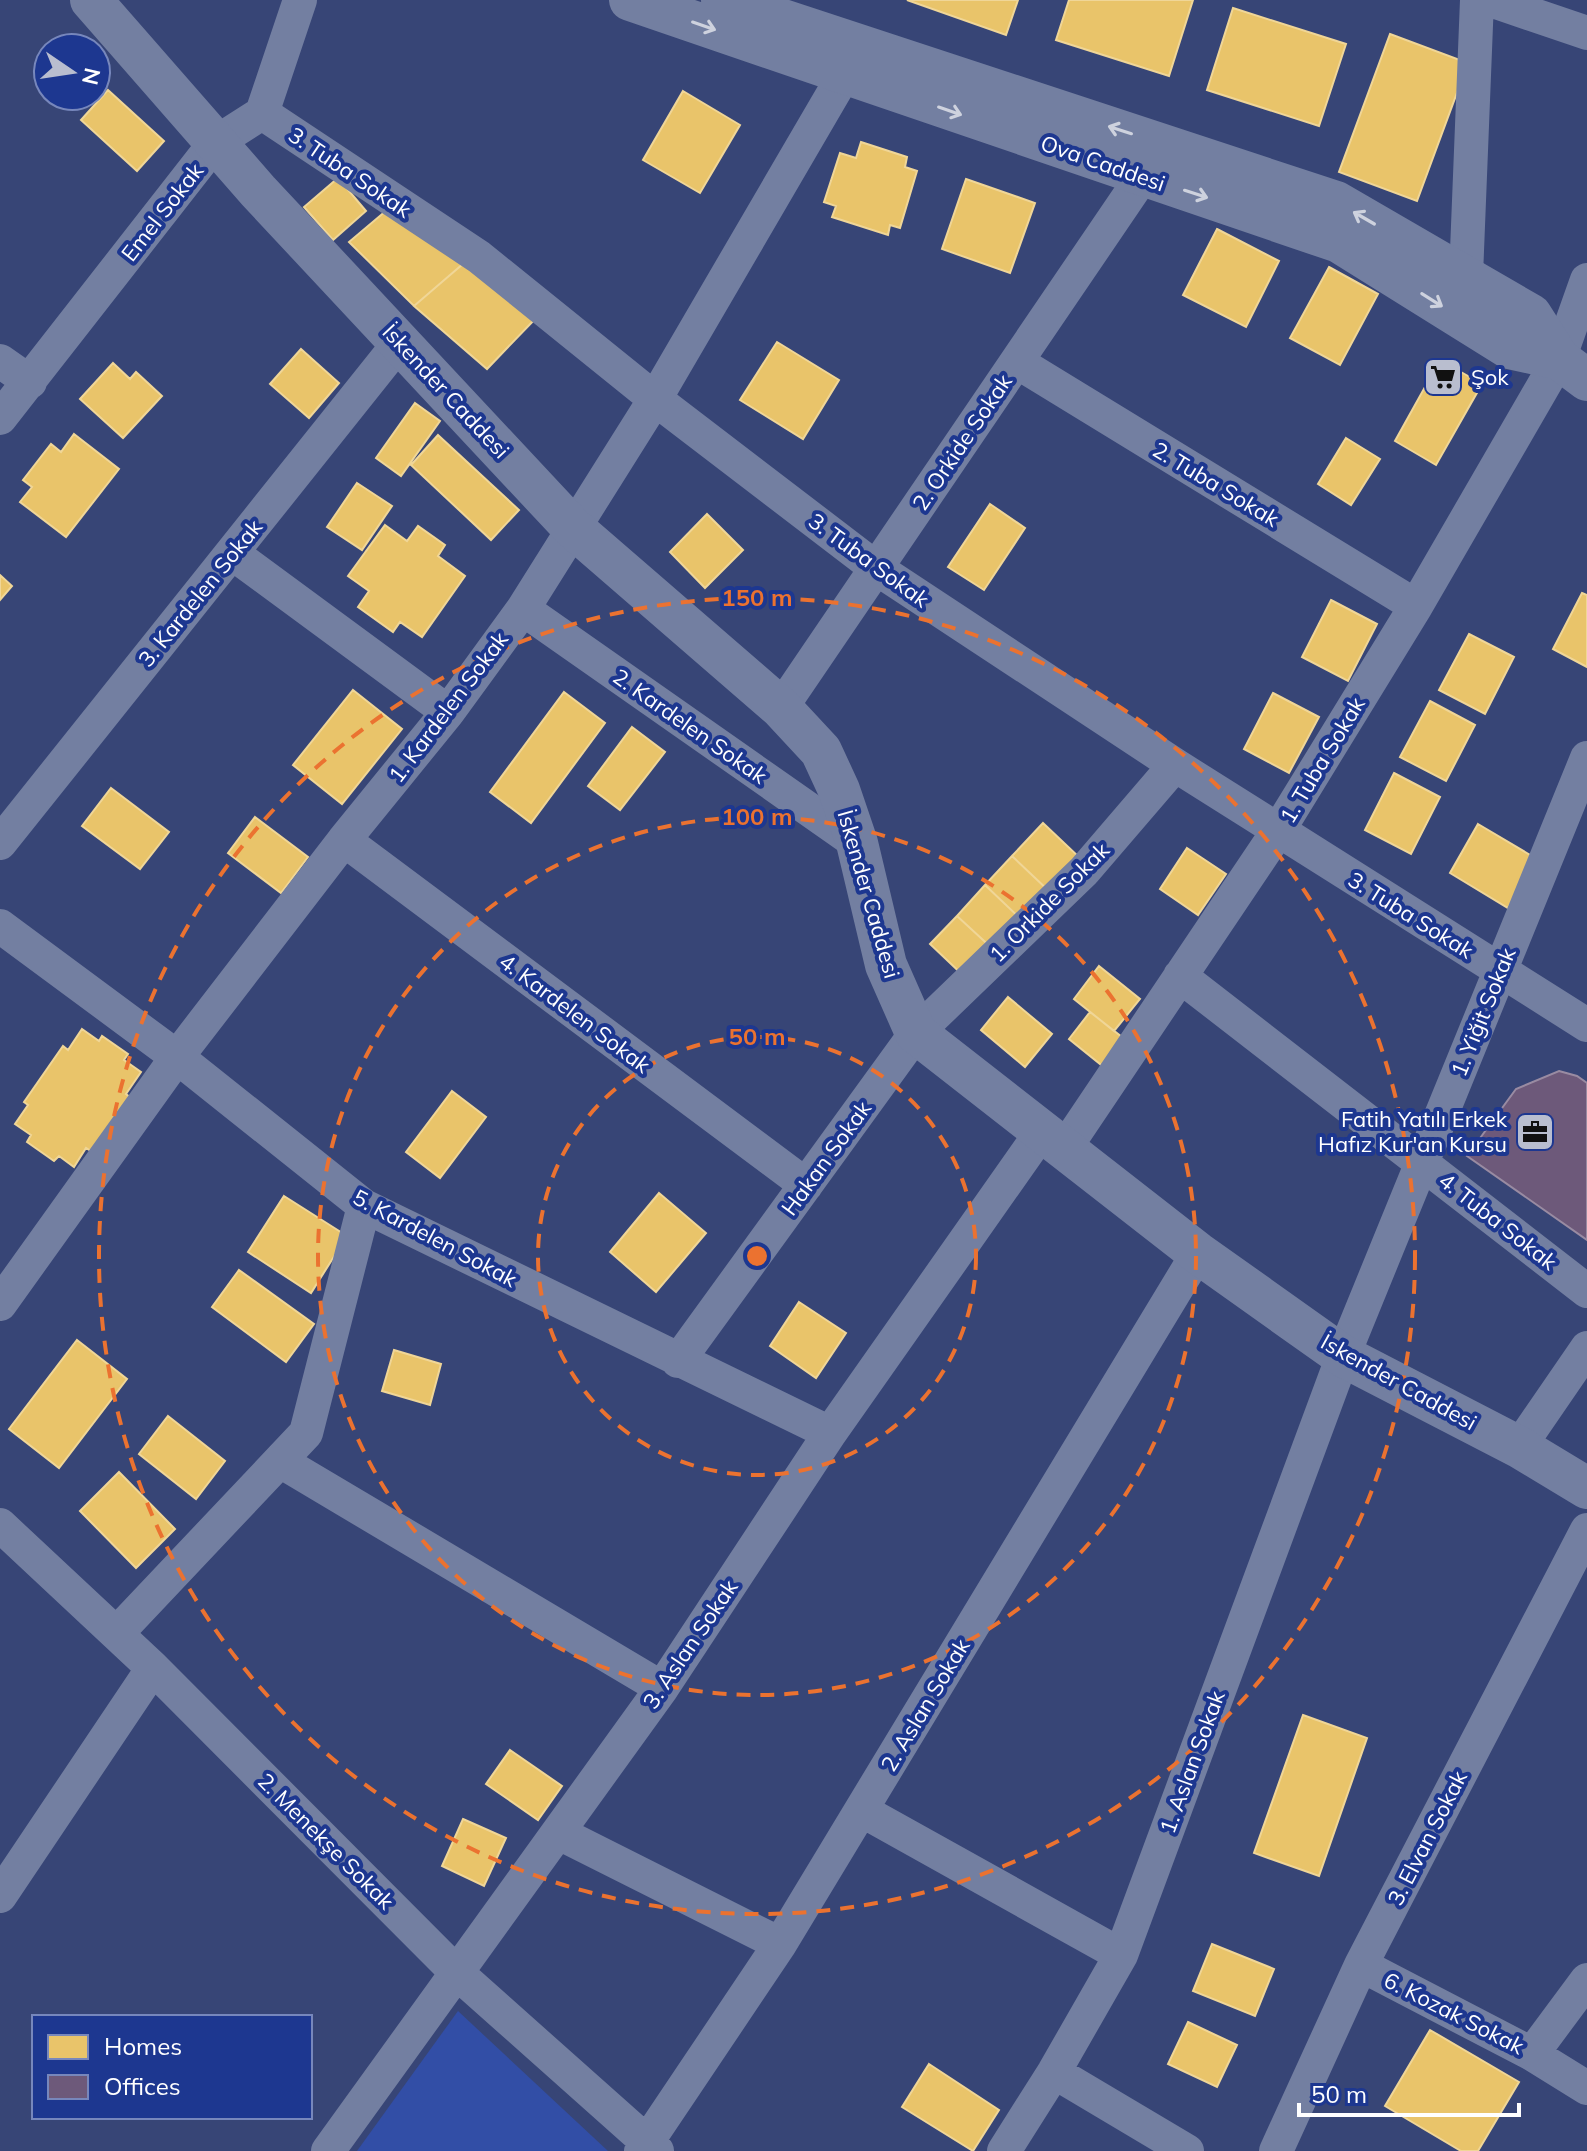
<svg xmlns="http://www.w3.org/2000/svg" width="1587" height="2151" font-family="Mulish,sans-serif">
	<rect width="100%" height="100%" fill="#374576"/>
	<path fill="#324ea6" d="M458 2011 608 2151H357Z"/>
	<path fill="#e9c46a" stroke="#f0d697" stroke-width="2" d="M907 0H1018L1006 35Z
		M1069 0H1193L1169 76 1056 40Z
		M1233 8 1346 44 1319 126 1207 90Z
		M1390 34 1468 63 1417 201 1339 172Z
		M108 90 164 141 137 171 81 120Z
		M683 91 740 125 700 193 643 160Z
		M861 142 907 157 905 167 917 171 900 228 890 225 888 235 832 217 836 206 824 202 840 153 856 158Z
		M338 178 366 211 333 240 304 207Z
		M966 179 1035 203 1010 273 942 249Z
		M387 210 464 263 414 306 349 242Z
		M1217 229 1279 261 1246 327 1183 295Z
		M464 263 536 318 487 369 414 306Z
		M1329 267 1378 294 1340 365 1290 338Z
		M777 342 839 380 803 439 740 400Z
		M301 349 339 383 309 418 270 384Z
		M1440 360 1482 384 1436 465 1395 441Z
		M113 363 130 379 136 372 162 396 123 438 80 399Z
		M415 403 440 421 401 476 376 458Z
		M74 434 119 469 66 537 20 502 32 487 23 480 51 444 61 452Z
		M438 435 519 510 491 540 411 465Z
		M1346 438 1380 459 1351 505 1318 484Z
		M357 483 392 506 362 550 327 527Z
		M990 504 1025 528 984 590 948 567Z
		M707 514 743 550 705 588 670 552Z
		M385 525 407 541 418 526 445 545 438 556 465 576 422 637 400 622 393 632 358 607 369 591 348 576Z
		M0 575 12 586 0 600Z
		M1582 593 1587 595V667L1553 649Z
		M1331 600 1377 624 1348 681 1302 657Z
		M1469 634 1514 657 1485 714 1439 690Z
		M353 690 402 729 342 804 293 765Z
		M564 692 605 723 531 823 490 792Z
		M1273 693 1319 717 1289 773 1244 749Z
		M1430 701 1475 725 1446 781 1400 757Z
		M632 727 665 752 620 810 588 786Z
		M1394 773 1440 797 1411 854 1365 830Z
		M111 788 169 832 140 869 82 826Z
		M255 817 308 857 281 893 228 853Z
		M1043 823 1081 859 1050 892 1012 856Z
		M1478 824 1537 859 1508 908 1450 873Z
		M1187 848 1226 874 1198 915 1160 889Z
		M1012 856 1050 892 1023 921 985 885Z
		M985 885 1023 921 995 951 957 916Z
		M957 916 995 951 968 980 930 944Z
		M1099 966 1140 999 1114 1031 1074 999Z
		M1008 997 1052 1034 1025 1067 981 1030Z
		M1090 1012 1127 1041 1105 1068 1069 1039Z
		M82 1029 99 1041 102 1036 128 1054 124 1060 141 1072 126 1094 132 1099 94 1153 86 1148 74 1167 59 1156 54 1161 27 1142 31 1135 15 1124 28 1105 24 1102 63 1046 68 1050Z
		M452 1091 486 1117 440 1178 406 1152Z
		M659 1193 706 1233 656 1292 610 1252Z
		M284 1196 347 1236 311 1293 248 1252Z
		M239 1270 314 1324 286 1362 212 1307Z
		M799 1302 846 1333 816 1378 770 1346Z
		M77 1340 127 1379 59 1468 9 1429Z
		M394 1350 441 1364 430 1405 382 1391Z
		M168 1416 225 1461 196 1499 139 1454Z
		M119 1472 175 1529 136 1568 80 1511Z
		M1303 1715 1367 1738 1319 1876 1254 1853Z
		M510 1750 562 1786 538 1820 486 1784Z
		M463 1819 506 1838 484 1886 442 1866Z
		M1212 1944 1274 1969 1255 2016 1193 1991Z
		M1188 2022 1237 2045 1217 2087 1168 2064Z
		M1430 2030 1519 2082 1478 2151H1461L1385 2106Z
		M929 2064 999 2110 973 2151 902 2107Z"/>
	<path fill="#6d597a" stroke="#998ba2" stroke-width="2" d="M1559 1071 1577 1076 1587 1083V1240L1467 1156 1516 1089Z"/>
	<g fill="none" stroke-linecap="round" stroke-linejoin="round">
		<path stroke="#737fa1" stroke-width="34" d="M1490 0 1587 33
			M262 113 479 257 655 399 876 568 1175 765 1587 1025
			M1466 276 1477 0
			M0 361 30 382
			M1017 362 1416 606
			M0 418 215 143 262 113 300 0
			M232 553 448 712
			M523 609 857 843
			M781 708 1142 177
			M344 840 806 1185
			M0 843 400 342
			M0 926 177 1057 364 1206 830 1433
			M1180 976 1587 1291
			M1065 1148 1278 831 1416 606 1559 359 1587 280
			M0 1304 177 1057 344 840 448 712 523 609 655 399 844 75
			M678 1361 916 1033 1084 871 1175 765
			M1519 1447 1587 1348
			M280 1461 662 1688
			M0 1525 153 1668 456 1972 657 2151
			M117 1633 306 1433 364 1206
			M861 1810 1121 1955
			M559 1833 780 1944
			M0 1896 153 1668
			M1361 1965 1532 2054 1587 2088
			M1532 2054 1587 1980
			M1054 2072 1187 2151
			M328 2151 662 1688 830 1433 1043 1130
			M641 2151 780 1944 1198 1253
			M1004 2151 1054 2072 1121 1955 1343 1356 1587 758
			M1276 2151 1361 1965 1587 1530"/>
		<path stroke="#737fa1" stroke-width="42" d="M91 0 258 191 572 527 781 708 821 751 839 790 857 843 886 965 916 1033 1198 1253 1343 1356 1519 1447 1587 1488
			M630 0 1339 242 1509 348 1559 359
			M722 0 1336 202 1531 315 1559 359 1587 380"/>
	</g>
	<defs><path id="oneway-shaft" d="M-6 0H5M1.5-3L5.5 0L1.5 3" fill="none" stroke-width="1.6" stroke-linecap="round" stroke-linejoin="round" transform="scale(2)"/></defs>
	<g stroke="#ced2de">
		<use href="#oneway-shaft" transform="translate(704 26) rotate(19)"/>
		<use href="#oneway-shaft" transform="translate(950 111) rotate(19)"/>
		<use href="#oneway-shaft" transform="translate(1120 130) rotate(-162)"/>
		<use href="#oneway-shaft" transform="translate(1196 194) rotate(18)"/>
		<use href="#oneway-shaft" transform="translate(1364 218) rotate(-150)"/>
		<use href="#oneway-shaft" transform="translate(1432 300) rotate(32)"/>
	</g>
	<g fill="none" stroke="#eb7230" stroke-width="4" stroke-dasharray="14 10">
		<circle cx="757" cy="1256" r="219"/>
		<circle cx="757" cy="1256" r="439"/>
		<circle cx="757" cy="1256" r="658"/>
	</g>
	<defs>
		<symbol id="supermarket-square" viewBox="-11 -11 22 22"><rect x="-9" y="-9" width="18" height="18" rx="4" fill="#b9becf" stroke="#1d3790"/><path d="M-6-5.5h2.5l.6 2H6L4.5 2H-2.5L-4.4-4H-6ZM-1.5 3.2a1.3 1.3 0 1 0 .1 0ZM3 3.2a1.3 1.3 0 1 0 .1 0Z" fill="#111"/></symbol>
		<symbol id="office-square" viewBox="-11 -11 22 22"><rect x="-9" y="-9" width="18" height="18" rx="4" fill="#b9becf" stroke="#1d3790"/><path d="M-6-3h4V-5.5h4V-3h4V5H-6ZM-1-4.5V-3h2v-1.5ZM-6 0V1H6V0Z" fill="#111"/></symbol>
	</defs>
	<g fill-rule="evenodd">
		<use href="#supermarket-square" x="1421" y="355" width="44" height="44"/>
		<use href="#office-square" x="1513" y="1110" width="44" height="44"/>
	</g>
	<g text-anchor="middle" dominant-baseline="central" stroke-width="8" stroke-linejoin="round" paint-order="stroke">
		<g font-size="22" fill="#fff" stroke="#1d3790">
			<text transform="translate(1103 163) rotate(19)">Ova Caddesi</text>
			<text transform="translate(350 172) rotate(34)">3. Tuba Sokak</text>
			<text transform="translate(162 212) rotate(-52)">Emel Sokak</text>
			<text transform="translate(446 391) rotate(47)">İskender Caddesi</text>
			<text transform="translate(962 442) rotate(-56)">2. Orkide Sokak</text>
			<text transform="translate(1216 484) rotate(31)">2. Tuba Sokak</text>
			<text transform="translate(869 560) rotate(36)">3. Tuba Sokak</text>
			<text transform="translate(200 593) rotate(-51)">3. Kardelen Sokak</text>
			<text transform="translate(448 707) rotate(-53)">1. Kardelen Sokak</text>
			<text transform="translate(690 726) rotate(35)">2. Kardelen Sokak</text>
			<text transform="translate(1322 760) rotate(-59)">1. Tuba Sokak</text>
			<text transform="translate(869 894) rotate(74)">İskender Caddesi</text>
			<text transform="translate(1049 902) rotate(-45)">1. Orkide Sokak</text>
			<text transform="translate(1411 915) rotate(32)">3. Tuba Sokak</text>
			<text transform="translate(1483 1012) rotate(-68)">1. Yiğit Sokak</text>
			<text transform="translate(575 1013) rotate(37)">4. Kardelen Sokak</text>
			<text transform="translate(826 1158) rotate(-54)">Hakan Sokak</text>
			<text transform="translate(1498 1221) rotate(38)">4. Tuba Sokak</text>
			<text transform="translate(435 1238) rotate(28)">5. Kardelen Sokak</text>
			<text transform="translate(1399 1382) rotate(29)">İskender Caddesi</text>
			<text transform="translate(690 1644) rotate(-56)">3. Aslan Sokak</text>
			<text transform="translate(925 1705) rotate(-59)">2. Aslan Sokak</text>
			<text transform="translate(1192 1762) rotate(-70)">1. Aslan Sokak</text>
			<text transform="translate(1427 1838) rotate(-63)">3. Elvan Sokak</text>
			<text transform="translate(326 1841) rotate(45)">2. Menekşe Sokak</text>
			<text transform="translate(1454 2013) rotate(27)">6. Kozak Sokak</text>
		</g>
		<g font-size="22" fill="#fff" stroke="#1d3790" text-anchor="start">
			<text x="1471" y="377">Şok</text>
			<text x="1507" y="1119" text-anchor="end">Fatih Yatılı Erkek<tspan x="1507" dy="25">Hafız Kur'an Kursu</tspan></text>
		</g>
	</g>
	<circle cx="757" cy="1256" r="12" fill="#eb7230" stroke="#1d3790" stroke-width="4"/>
	<g font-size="24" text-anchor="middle" font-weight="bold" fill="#eb7230" stroke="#1d3790" stroke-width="8" stroke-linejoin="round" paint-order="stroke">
		<text x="757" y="606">150 m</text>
		<text x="757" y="825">100 m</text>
		<text x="757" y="1045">50 m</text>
	</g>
	<rect x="32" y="2015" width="280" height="104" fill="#1d3790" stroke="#7787bc" stroke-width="2"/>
	<rect x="48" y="2035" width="40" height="24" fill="#e9c46a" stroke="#7787bc" stroke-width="2"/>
	<text x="104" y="2055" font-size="24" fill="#ffffff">Homes</text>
	<rect x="48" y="2075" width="40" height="24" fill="#6d597a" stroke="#7787bc" stroke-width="2"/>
	<text x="104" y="2095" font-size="24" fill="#ffffff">Offices</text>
	<g transform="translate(72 72) rotate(103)"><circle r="38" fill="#1d3790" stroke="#7787bc" stroke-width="2"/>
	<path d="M0-6L14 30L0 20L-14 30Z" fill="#b9becf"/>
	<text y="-12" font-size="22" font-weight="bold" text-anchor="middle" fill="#ffffff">N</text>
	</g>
	<path d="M1299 2103v12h220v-12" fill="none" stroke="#ffffff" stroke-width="4"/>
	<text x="1311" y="2103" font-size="24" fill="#ffffff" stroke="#1d3790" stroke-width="6" paint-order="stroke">50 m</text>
</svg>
